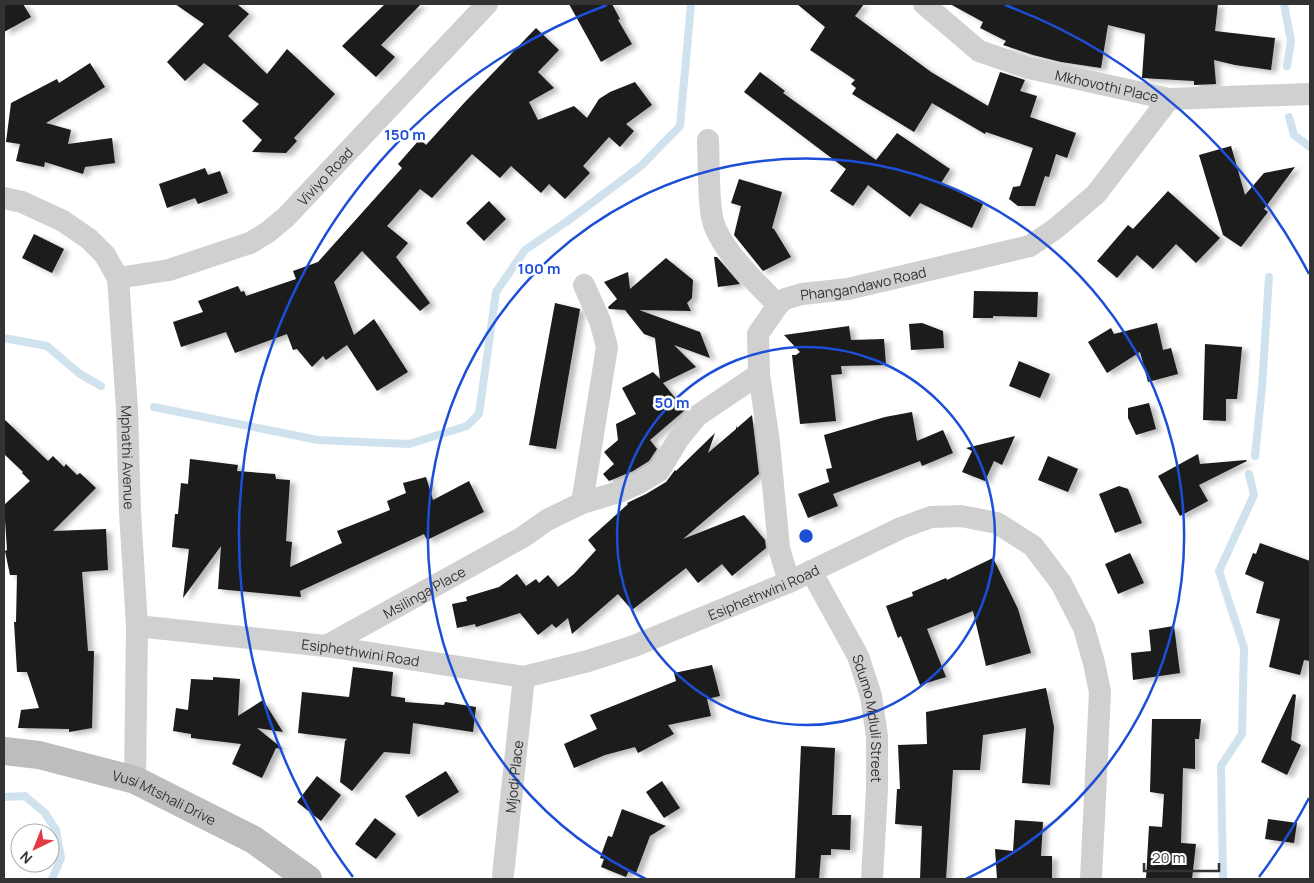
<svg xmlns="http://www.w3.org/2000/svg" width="1314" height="883" font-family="Manrope,sans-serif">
	<defs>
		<filter id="shadow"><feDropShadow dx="5.5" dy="3" stdDeviation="2.5" flood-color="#0004"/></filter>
	</defs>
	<rect width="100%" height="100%" fill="#fff"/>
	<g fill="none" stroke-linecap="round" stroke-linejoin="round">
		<path stroke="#cfe2ee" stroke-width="8" d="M1284 4 1291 41 1287 66
			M1289 117 1294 135 1310 147
			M4 338 47 346 80 374 101 386
			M154 407 318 440 409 444 467 426 479 414 496 292 525 250 569 220 641 166 680 126 691 4
			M1255 456 1262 387 1269 277
			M4 797 25 796 45 813 56 830 61 858 52 879
			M1223 879 1221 766 1242 734 1244 648 1219 571 1254 495 1249 474"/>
	</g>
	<path fill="#1a1a1a" filter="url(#shadow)" d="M4 4H23L31 17 4 32Z
		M175 4H237L249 14 228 36 267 74 287 49 335 94 294 138 297 141 286 153 252 152 262 140 242 121 259 104 204 63 185 81 167 62 204 24Z
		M385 4H421L381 45 395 57 376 77 342 46Z
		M569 4H612L620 19 618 20 632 44 601 62Z
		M797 4H864L855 16 931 72 988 106 1000 72 1025 80 1020 91 1037 96 1030 117 1076 133 1067 158 1056 154 1049 177 1045 176 1035 206H1018L1009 199 1013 187 1020 186 1033 148 986 132 985 134 932 103 914 132 852 94 856 88 851 84 855 80 810 50 825 27Z
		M950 4H1218L1215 31 1275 38 1271 70 1235 65 1214 60 1216 84 1194 85V81L1142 78 1145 34 1108 25 1101 68 1061 62 1033 55 1003 45 1006 41 980 28 983 22Z
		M536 28 559 50 538 72 554 88 529 102 538 120 574 106 587 118 599 99 610 92 635 82 652 105 626 124 634 131 620 147 609 137 583 166 590 173 565 199 549 184 541 193 511 166 500 178 472 154 432 198 420 189 387 226 408 243 396 257 430 303 420 311 362 251 334 282 354 335 374 319 408 372 377 391 347 345 326 360 323 356 312 367 297 349 293 350 287 334 235 353 226 332 181 347 173 322 203 312 198 301 238 286 241 292 244 291 246 296 296 279 293 271 318 262 402 168 398 164 420 139 426 145 465 102Z
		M90 63 105 87 46 123 71 130 68 144 112 138 115 163 85 167 83 174 45 162 44 167 16 161 20 144 6 142 11 103 57 79 59 83Z
		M760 72 785 91 783 93 876 160 897 133 950 169 941 183 983 204 972 228 920 203 910 217 868 185 853 206 830 191 846 169 744 92Z
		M1231 146 1245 195 1264 173 1295 167 1264 209 1268 212 1241 247 1223 235 1199 155Z
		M205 168 208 175 220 171 228 193 198 204 195 198 167 208 159 184Z
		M739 179 782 192 772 228 774 229 791 257 763 271 734 235 741 206 731 203Z
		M1168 191 1220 238 1196 263 1176 244 1153 269 1137 255 1117 278 1097 261 1128 225 1133 229Z
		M489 201 506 219 484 241 466 223Z
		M34 234 64 249 52 273 22 258Z
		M714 257H717L740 284 718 287Z
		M666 258 693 280 692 298 687 303 691 311 639 310 700 332 710 358 674 345 696 367 663 383 685 410 650 440 657 449 649 461 633 471 609 481 603 474 614 464 604 452 618 440 616 424 636 414 622 388 653 372 660 379 655 338 644 334 625 310 609 309 608 307 617 299 604 282 628 272 630 289Z
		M974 291 1038 292 1037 317 993 316V318H973Z
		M555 303 580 309 556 449 529 445Z
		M922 323 943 331 944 348 911 350 909 324Z
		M1157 323 1163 350 1171 348 1178 374 1148 382 1140 352 1107 373 1088 342 1111 328 1114 334Z
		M849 326 851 340 884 339 886 365 841 366 842 374 831 375 836 421 800 424 792 355H796L800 352 784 335Z
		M1205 344 1242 347 1237 399H1226V421L1203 420Z
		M1019 361 1050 374 1040 398 1009 386Z
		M1149 403 1156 429 1136 435 1128 418V408Z
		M912 412 917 441 943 430 953 453 922 466 920 461 833 494 838 506 808 518 798 494 829 482 830 485 826 469 832 468 824 435 885 417Z
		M752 415 759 474 683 539 744 515 765 540 766 548 732 576 722 564 698 583 686 568 632 610 618 594 572 634 568 618 556 628 552 624 538 635 520 613 476 627 475 624 457 628 452 604 467 601 466 597 499 587 517 574 526 586 536 579 539 583 548 575 558 587 574 574 596 550 588 540 628 504 627 503 646 494 666 482 675 470 676 471 715 433 708 453 736 429V426L737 428Z
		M4 419 48 461 53 456 64 467 66 464 77 475 80 473 96 488 53 531 106 529 108 570 82 572 88 651H94L92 728 69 732V729L18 728 21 710 39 708 27 672H17L14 622H16L17 575H10L5 551 7 550 4 505 30 481 22 473 23 472 4 454Z
		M1015 436 1002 465 994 461 985 481 962 472 972 451 966 448Z
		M1198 454 1200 464 1246 460 1247 461 1199 485 1208 501 1180 516 1158 476Z
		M1048 456 1078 469 1068 492 1038 480Z
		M190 459 238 465 237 471 275 474 276 479 290 480 286 541 292 542 290 567 342 543 337 531 390 510 387 501 406 493 403 483 426 477 433 500 469 481 484 512 427 540 424 534 300 591 301 597 218 589 221 546 183 598 189 549 172 547 175 514H178L181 483 188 484Z
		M1119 486 1128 489 1142 523 1115 533 1099 494Z
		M1260 543 1310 561V661L1304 660 1300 675 1269 667 1280 619 1256 613 1264 582 1245 574 1253 553 1256 554Z
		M1130 553 1144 583 1118 594 1105 564Z
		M993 558 1018 609 1031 653 986 666 973 611 927 629 946 677 920 685 901 636 898 638 886 606 913 596 912 592 946 578 947 580Z
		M1174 626 1180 673 1133 680 1131 653 1151 651 1149 630Z
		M712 665 720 696 707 699 711 716 668 725 674 734 638 753 635 747 605 755 574 768 564 744 597 729 590 715 676 681 674 673Z
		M353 667 393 672 391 696 405 698V702L444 705 445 702 476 707 473 732 413 723 410 754 384 752 352 791 340 782 345 741 347 739 298 733 302 692 349 697Z
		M213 677 240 679 238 716 263 700 283 732 257 728 283 749 276 748 262 778 232 764 241 744 191 738V734L173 731 176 708 188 710 191 679 213 680Z
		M1046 688 1054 727 1050 785 1022 783 1026 728 983 735 980 770H953L946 879H920L922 826 895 824 897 789H900L898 745 927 744 926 712Z
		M1293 694 1296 695 1291 740 1301 745 1287 775 1261 762Z
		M1152 719H1201L1199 739H1195V769L1183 768 1181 843 1196 844 1192 879H1146L1149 826 1162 827 1164 794 1150 792Z
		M801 746 835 748 832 815H851L850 850 831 849V855H821L819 879H795Z
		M446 771 459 792 418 817 405 796Z
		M317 776 341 795 321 821 297 802Z
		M662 781 680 808 664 818 646 792Z
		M622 809 666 826 650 836 636 873 629 870 626 877 601 867 604 859 600 858 608 836 612 837Z
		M375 818 396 834 376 859 355 844Z
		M1268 819 1297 823 1294 843 1265 839Z
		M1015 820 1043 822 1041 856H1052V879H997L995 849 1013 851Z"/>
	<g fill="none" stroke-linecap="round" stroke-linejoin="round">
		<g stroke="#d0d0d0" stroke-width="22">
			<path id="s1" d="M924 4 979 51 1029 68 1169 99 1310 94"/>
			<path d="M708 140C709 164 708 195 712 217 718 248 757 283 778 305"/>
			<path id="s2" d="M4 198 22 202 63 221 89 239 105 255 118 278 127 409 130 512 137 626 135 780"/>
			<path id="s3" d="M118 278 169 270 250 243 268 232 286 217 487 4"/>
			<path d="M582 503 607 347 600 321 584 285"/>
			<path id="s4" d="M811 571 858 656 871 696 877 736V790L872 879"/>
			<path id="s5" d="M789 582 779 548 769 442 759 374 758 334 778 305 785 299 802 294 848 289 1030 246 1055 229 1096 194 1169 99"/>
			<path id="s6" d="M137 626 326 646 524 677 588 661 634 646 789 582 901 528 931 517 961 516 997 523 1033 546 1061 583 1084 628 1094 663 1100 692 1091 879"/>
			<path id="s7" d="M326 646 523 537 547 520 582 503 619 492 639 483 659 471 679 438 697 416 759 374"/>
			<path id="s8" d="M503 875 524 677"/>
		</g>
		<path stroke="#bdbdbd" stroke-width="28" id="s9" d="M4 751 39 755 135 780 254 840 308 879"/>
	</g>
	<g fill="none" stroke="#1d4ed8" stroke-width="2.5">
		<circle cx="806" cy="536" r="189"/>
		<path d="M646 879A378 378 0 1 1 966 879"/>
		<path d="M1309 798A567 567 0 0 1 1259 877M353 877A567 567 0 0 1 607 5M1005 5A567 567 0 0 1 1309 274"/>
	</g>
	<g text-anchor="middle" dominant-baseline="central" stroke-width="5" stroke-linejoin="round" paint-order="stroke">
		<g font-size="14" fill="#333" stroke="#fff">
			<text stroke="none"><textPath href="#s1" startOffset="205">Mkhovothi Place</textPath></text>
			<text stroke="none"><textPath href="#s3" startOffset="238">Viviyo Road</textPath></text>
			<text stroke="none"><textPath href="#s5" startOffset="375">Phangandawo Road</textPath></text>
			<text stroke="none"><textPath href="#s2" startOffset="324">Mphathi Avenue</textPath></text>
			<text stroke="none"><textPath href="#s7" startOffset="112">Msilinga Place</textPath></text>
			<text stroke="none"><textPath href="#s6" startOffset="645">Esiphethwini Road</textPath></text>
			<text stroke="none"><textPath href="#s6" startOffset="225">Esiphethwini Road</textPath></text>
			<text stroke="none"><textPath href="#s4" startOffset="161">Sdumo Mdluli Street</textPath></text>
			<text stroke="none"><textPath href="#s8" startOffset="99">Mjodi Place</textPath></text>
			<text stroke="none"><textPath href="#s9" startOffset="168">Vusi Mtshali Drive</textPath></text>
		</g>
	</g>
	<circle cx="806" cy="536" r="8" fill="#1d4ed8" stroke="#fff" stroke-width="2.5"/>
	<g font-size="15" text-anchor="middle" font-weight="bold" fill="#1d4ed8" stroke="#fff" stroke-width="5" stroke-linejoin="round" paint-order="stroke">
		<text x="405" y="140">150 m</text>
		<text x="539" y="274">100 m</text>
		<text x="672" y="408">50 m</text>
	</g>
	<rect width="1314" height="883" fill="none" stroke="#333333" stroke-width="10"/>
	<g transform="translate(35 848) rotate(223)"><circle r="24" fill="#ffffff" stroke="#adadad"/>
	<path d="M0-4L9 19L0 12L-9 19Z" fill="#e63946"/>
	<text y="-8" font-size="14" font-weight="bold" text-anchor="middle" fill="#333333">N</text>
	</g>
	<path d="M1144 863v8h75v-8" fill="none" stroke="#333333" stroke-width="2.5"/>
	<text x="1152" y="863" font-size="15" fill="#333333" stroke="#ffffff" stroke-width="4" paint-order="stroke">20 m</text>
</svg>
